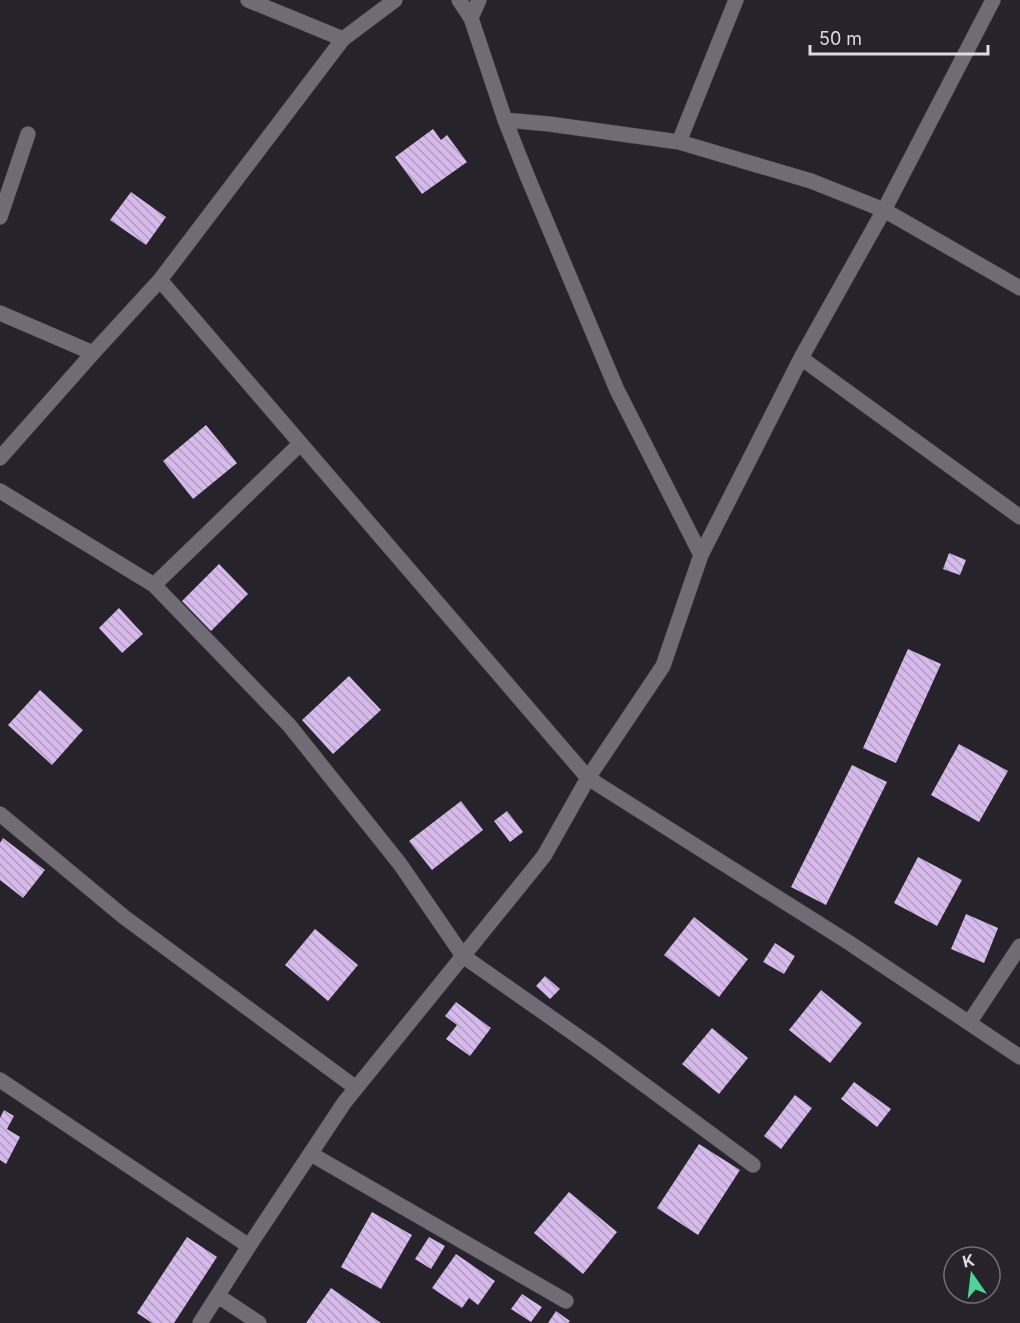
<svg xmlns="http://www.w3.org/2000/svg" width="1020" height="1323" font-family="Inter,sans-serif">
	<defs>
		<pattern id="building-back-hatch" width="6" height="6" patternUnits="userSpaceOnUse" patternTransform="scale(1.5)"><rect width="6" height="6" fill="#d7baec"/><path d="M-1 5l2 2M0 0l6 6M5-1l2 2" fill="none" stroke="#b29cc2"/></pattern>
	</defs>
	<rect width="100%" height="100%" fill="#27232a"/>
	<path fill="url(#building-back-hatch)" d="M433 129 441 140 447 135 467 162 422 194 395 157Z
		M131 192 166 217 146 245 110 220Z
		M206 425 237 463 193 499 163 461Z
		M949 553 966 560 960 575 943 569Z
		M219 564 248 594 211 631 182 601Z
		M119 608 143 634 122 653 99 628Z
		M908 649 941 664 896 763 863 748Z
		M349 676 381 710 333 754 302 720Z
		M40 690 83 730 52 765 8 725Z
		M959 744 1008 771 979 822 931 795Z
		M852 765 887 782 826 905 791 887Z
		M461 801 483 830 432 870 409 841Z
		M507 811 523 832 510 842 494 821Z
		M3 838 45 870 23 898 0 880V843Z
		M918 857 962 880 937 926 894 903Z
		M966 914 998 928 984 963 951 949Z
		M694 917 748 959 719 997 664 955Z
		M315 929 358 965 328 1001 285 965Z
		M775 943 795 956 784 974 763 962Z
		M545 976 560 989 550 999 536 986Z
		M821 990 862 1023 830 1063 789 1030Z
		M456 1002 491 1028 470 1056 446 1039 457 1025 445 1016Z
		M712 1028 748 1058 719 1094 682 1064Z
		M854 1082 891 1109 877 1127 841 1099Z
		M795 1095 812 1108 781 1149 764 1136Z
		M4 1110 14 1116 7 1129 20 1137 6 1164 0 1160V1118Z
		M699 1144 740 1170 698 1235 657 1208Z
		M569 1192 617 1232 583 1274 534 1233Z
		M372 1212 412 1235 381 1289 341 1267Z
		M187 1237 217 1257 174 1323H152L137 1313Z
		M429 1237 445 1246 431 1269 415 1259Z
		M456 1254 495 1281 478 1305 469 1298 462 1308 432 1288Z
		M331 1288 381 1323H306Z
		M522 1294 542 1307 531 1322 511 1309Z
		M556 1311 570 1321 568 1323H548Z"/>
	<g fill="none" stroke-linecap="round" stroke-linejoin="round">
		<defs>
			<path id="minor" d="M248 0 343 39
				M459 0 471 18 505 120 528 178 617 390 701 555
				M471 18 479 0
				M505 120 549 124 679 142 811 181 884 210 1020 288
				M679 142 736 0
				M0 217 28 134
				M160 280 588 778 848 942 1020 1057
				M0 313 93 353 160 280 343 39 395 0
				M801 358 1020 517
				M0 458 93 353
				M0 491 154 585 289 725 400 864 463 956 593 1047 753 1165
				M154 585 300 444
				M0 814 124 917 356 1088
				M969 1023 1020 946
				M0 1080 249 1246
				M311 1154 566 1301
				M218 1296 259 1323
				M200 1323 249 1246 344 1103 544 856 588 778 663 666 701 555 801 358 884 210 993 0"/>
		</defs>
		<use href="#minor" stroke="#413e43" stroke-width="16"/>
		<use href="#minor" stroke="#706b74" stroke-width="15"/>
	</g>
	<g transform="translate(972 1275) rotate(346)"><circle r="28" fill="#27232a" stroke="#706d73" stroke-width="1.5"/>
	<path d="M0-4.5L10 22L0 15L-10 22Z" fill="#50d398"/>
	<text y="-9" font-size="16" font-weight="bold" text-anchor="middle" fill="#dedbe0">K</text>
	</g>
	<path d="M810 45v9h178v-9" fill="none" stroke="#dedbe0" stroke-width="3"/>
	<text x="819" y="45" font-size="18" fill="#dedbe0" stroke="#27232a" stroke-width="4.5" paint-order="stroke">50 m</text>
</svg>
